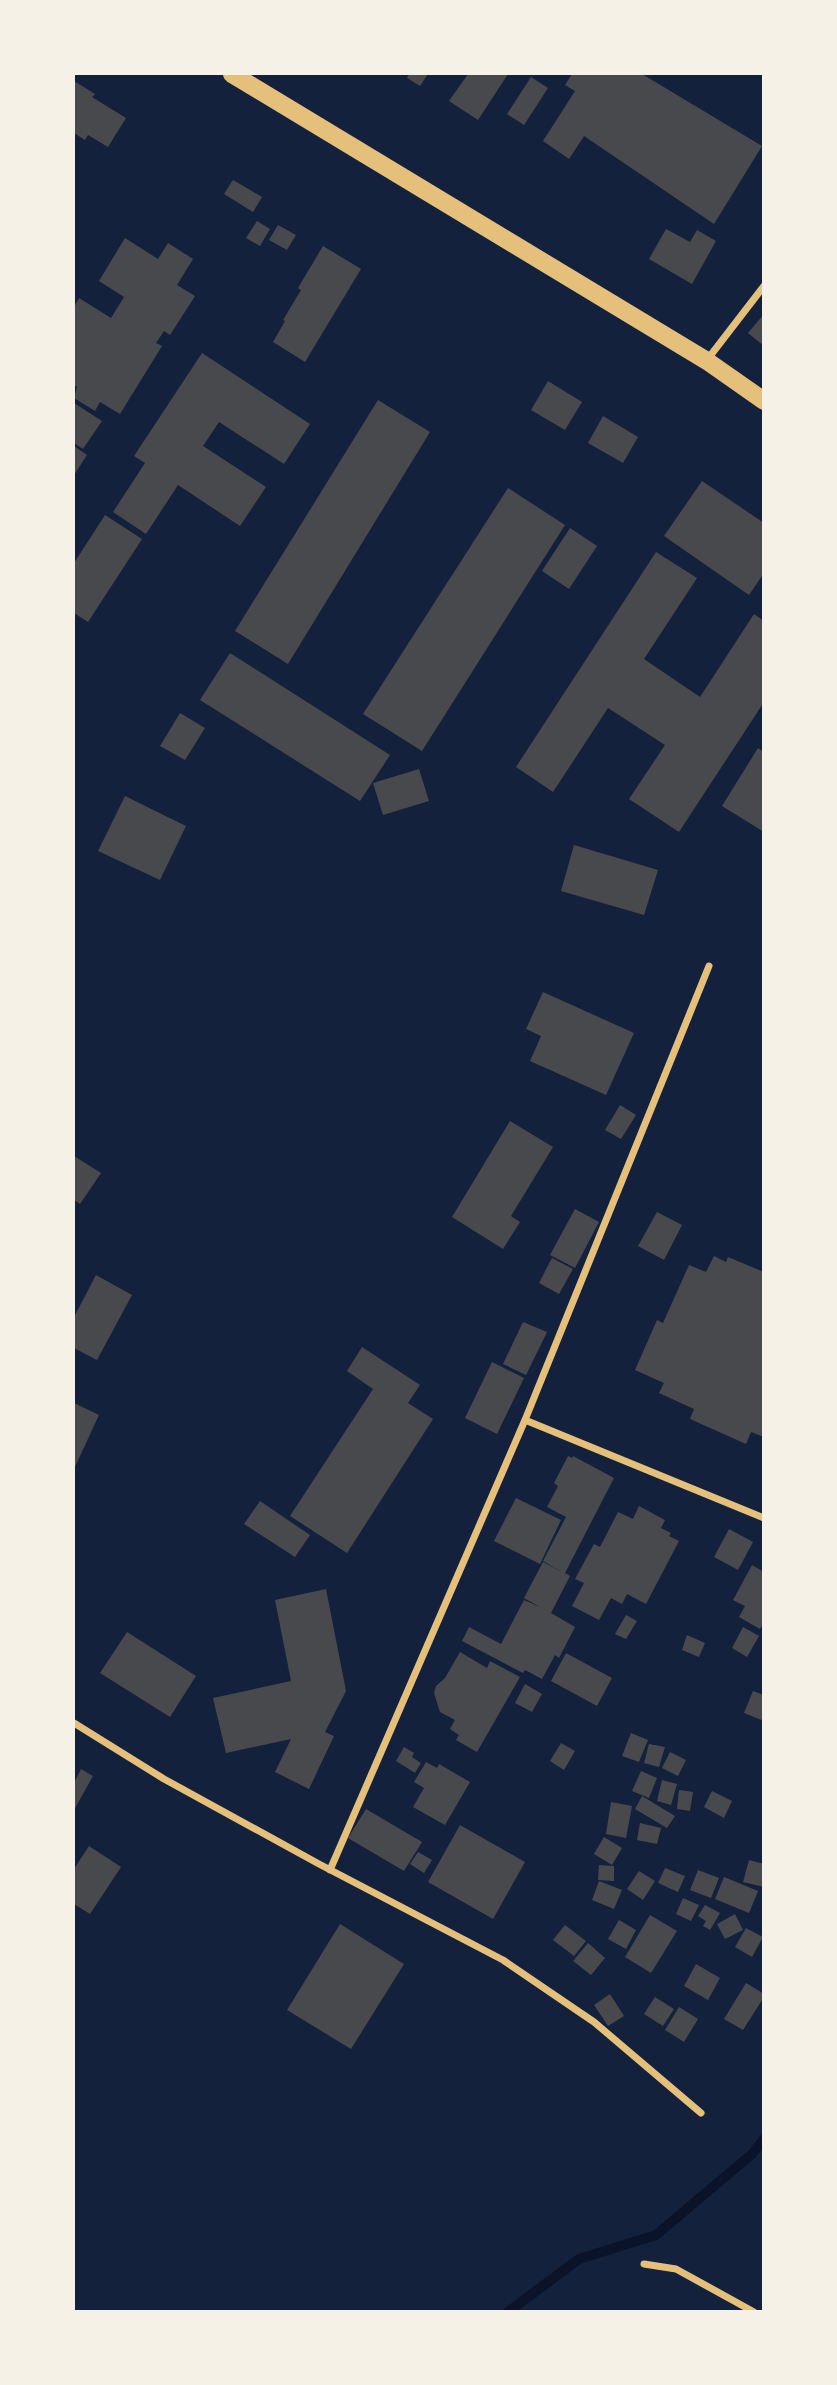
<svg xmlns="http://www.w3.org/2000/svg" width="837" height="2385" font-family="Jost,sans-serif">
	<rect width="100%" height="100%" fill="#14213d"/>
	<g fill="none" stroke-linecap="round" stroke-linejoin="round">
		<path stroke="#0b132b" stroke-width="10" d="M508 2312 579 2259 656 2235 752 2154 764 2139"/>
	</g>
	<path fill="#48494c" d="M409 74H428L420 86 407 78Z
		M468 74H508L478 120 449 101Z
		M572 74H642L762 146 714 224 584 136 569 159 543 141 575 91 565 85Z
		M531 77 548 88 524 125 507 114Z
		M74 81 95 94 92 97 126 118 108 147 88 135 85 140 74 133Z
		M233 180 262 197 253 212 224 194Z
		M257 221 270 229 260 246 246 238Z
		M278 225 296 235 287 250 269 240Z
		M666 229 690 242 697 230 716 241 692 284 649 259Z
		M125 238 158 259 168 243 193 259 177 285 195 296 170 335 164 331 156 343 162 346 120 414 100 402 95 411 74 398 77 387 74 385V307L79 298 111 318 124 297 99 281Z
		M323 246 361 269 305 362 273 342 285 321 283 320 301 290 298 288Z
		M764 314V346L748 333Z
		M202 353 310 424 284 464 219 422 203 446 266 487 240 526 178 485 146 534 113 512 145 463 134 456Z
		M548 381 582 402 565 430 531 410Z
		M378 400 430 432 288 664 235 631Z
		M74 403 102 421 83 449 74 443Z
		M603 416 638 437 623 463 588 443Z
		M74 446 87 455 74 475Z
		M702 481 764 523V573L749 595 664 536Z
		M508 488 565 525 422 751 363 714Z
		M105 515 142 539 88 622 74 613V563Z
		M570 528 597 546 569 589 542 571Z
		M656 552 697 578 644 659 700 697 754 614 764 621V702L679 832 629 799 665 745 608 708 553 792 516 767Z
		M230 653 390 755 360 801 200 700Z
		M180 713 205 728 185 760 160 746Z
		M758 748 764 752V832L722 806Z
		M419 769 429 801 383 815 373 783Z
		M125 796 186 826 160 880 98 851Z
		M574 845 658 870 644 915 561 891Z
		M543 992 634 1033 606 1095 530 1061 541 1036 526 1029Z
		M620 1105 636 1115 621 1139 605 1130Z
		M510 1121 553 1147 511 1216 520 1222 503 1249 452 1217Z
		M74 1156 101 1173 80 1204 74 1200Z
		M575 1209 599 1222 575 1268 550 1255Z
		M657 1212 682 1225 664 1260 638 1246Z
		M714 1256 726 1262 728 1257 764 1272V1437L751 1432 746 1444 690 1419 694 1409 659 1393 664 1383 635 1370 657 1320 663 1323 689 1265 706 1272Z
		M552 1258 573 1269 559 1294 539 1283Z
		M96 1275 132 1295 97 1360 74 1348V1317Z
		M523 1322 547 1332 526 1375 503 1364Z
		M362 1347 420 1385 408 1403 433 1419 347 1553 290 1516 373 1389 347 1371Z
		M492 1362 524 1378 497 1434 465 1418Z
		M74 1403 99 1415 74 1469Z
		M568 1456 572 1458 573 1456 614 1478 565 1573 570 1576 551 1613 575 1627 559 1658 555 1655 542 1679 525 1670 523 1673 462 1641 469 1627 501 1644 524 1600 540 1607 524 1598 543 1562 562 1572 543 1561 566 1517 547 1507 558 1486 554 1483Z
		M516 1498 561 1520 540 1564 494 1541Z
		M260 1501 310 1535 295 1557 244 1524Z
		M639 1506 665 1520 661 1528 671 1533 669 1536 679 1541 646 1604 627 1594 622 1604 611 1598 599 1620 572 1606 584 1583 575 1579 594 1544 600 1547 618 1512 633 1519Z
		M729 1529 753 1542 738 1570 714 1557Z
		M752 1565 764 1572V1623L760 1629 739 1617 745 1606 733 1600Z
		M326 1589 346 1691 325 1732 334 1736 309 1789 275 1772 291 1739 226 1753 213 1698 291 1681 275 1600Z
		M626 1615 637 1621 626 1639 615 1634Z
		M743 1627 759 1636 747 1657 732 1648Z
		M127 1632 196 1676 170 1717 100 1673Z
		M687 1635 705 1643 699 1657 682 1650Z
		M460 1652 487 1668 490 1661 520 1677 477 1752 456 1740 459 1735 450 1729 455 1720 440 1712 434 1693 436 1686 445 1678Z
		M566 1653 612 1678 597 1706 551 1681Z
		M525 1684 542 1694 532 1712 515 1703Z
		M753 1691 764 1695V1721L744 1713Z
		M631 1733 648 1740 639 1762 622 1756Z
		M561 1743 575 1751 564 1770 550 1761Z
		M649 1744 665 1747 659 1767 644 1763Z
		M404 1747 414 1753 412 1757 421 1763 415 1773 396 1761Z
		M670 1752 686 1760 678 1776 662 1768Z
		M426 1762 437 1768 439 1764 470 1782 445 1825 413 1807 424 1788 414 1782Z
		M81 1769 93 1776 74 1810V1783Z
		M641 1771 657 1778 649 1798 632 1791Z
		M662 1780 677 1784 671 1805 657 1801Z
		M679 1790 693 1792 690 1811 677 1809Z
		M712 1791 732 1801 724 1818 704 1807Z
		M642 1796 675 1816 667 1828 635 1809Z
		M611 1802 632 1806 626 1838 606 1834Z
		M366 1809 422 1842 404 1871 348 1838Z
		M640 1823 661 1828 657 1844 637 1840Z
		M460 1825 525 1862 493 1919 428 1882Z
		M604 1837 622 1848 612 1865 594 1854Z
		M89 1846 121 1867 90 1914 74 1904V1869Z
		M418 1852 432 1860 424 1873 410 1864Z
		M749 1860 764 1864V1887L743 1882Z
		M599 1865 614 1866V1881L598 1880Z
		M665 1868 685 1876 678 1892 658 1883Z
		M698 1870 719 1878 711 1898 690 1890Z
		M639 1871 655 1881 643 1900 627 1889Z
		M724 1877 758 1891 749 1913 715 1899Z
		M599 1881 622 1890 614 1909 592 1900Z
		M683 1898 699 1905 691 1921 676 1914Z
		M705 1905 720 1913 710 1930 703 1926 706 1921 698 1916Z
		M735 1914 743 1930 725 1939 717 1924Z
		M650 1915 677 1931 651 1973 625 1957Z
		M619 1920 636 1930 626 1949 608 1939Z
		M340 1924 404 1964 351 2049 287 2010Z
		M565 1925 586 1941 574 1956 553 1940Z
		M746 1928 763 1937 752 1957 735 1947Z
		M588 1943 605 1958 591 1975 573 1961Z
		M696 1964 720 1978 708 2000 684 1986Z
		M746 1983 764 1994V1997L743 2030 724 2019Z
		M610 1994 624 2016 608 2026 594 2005Z
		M655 1997 674 2009 663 2026 644 2014Z
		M679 2007 698 2019 684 2042 665 2030Z"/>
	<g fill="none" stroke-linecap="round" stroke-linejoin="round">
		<path stroke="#e5c07b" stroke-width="7" d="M707 360 764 286
			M525 1420 764 1518
			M74 1723 164 1779 319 1864 503 1960 594 2022 701 2113
			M330 1870 525 1420 709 966
			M644 2264 676 2269 754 2312"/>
		<path stroke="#e5c07b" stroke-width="18" d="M232 74 707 361 764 401"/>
	</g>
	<rect width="837" height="2385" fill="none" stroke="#f6f1e7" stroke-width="150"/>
</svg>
